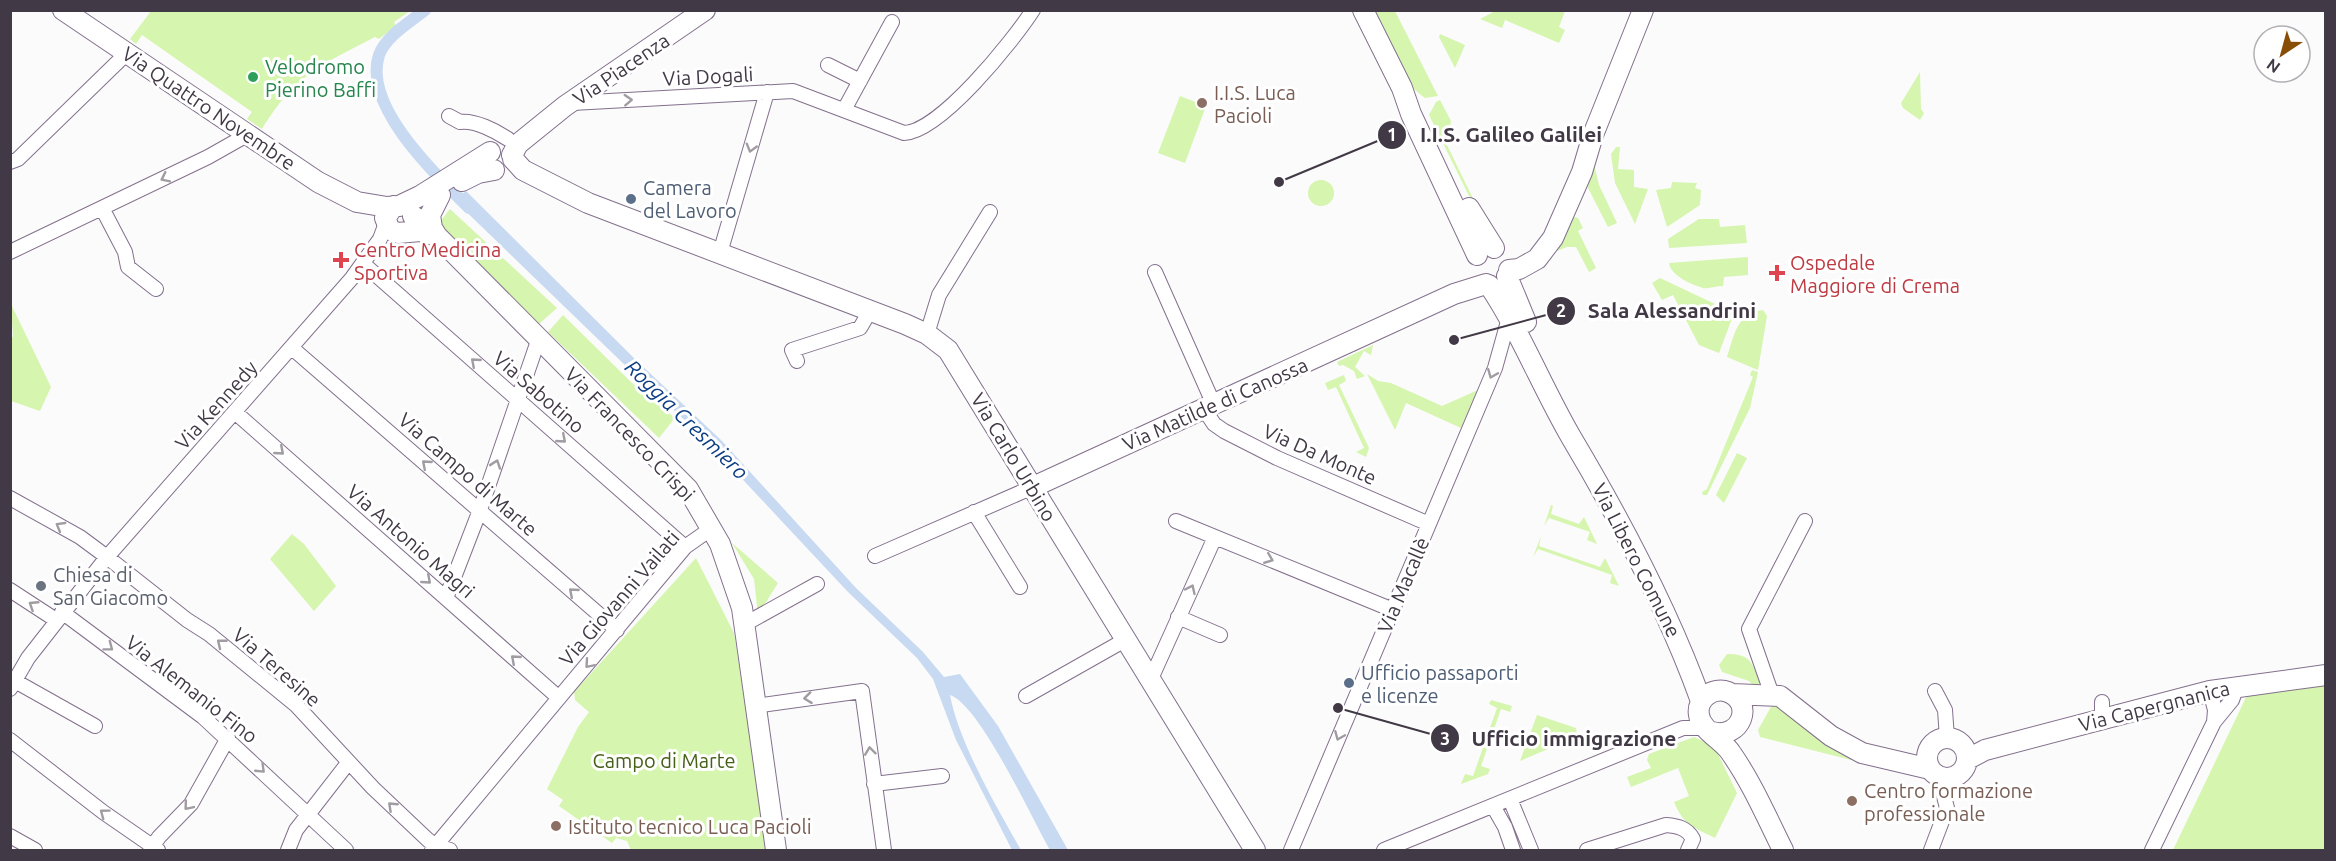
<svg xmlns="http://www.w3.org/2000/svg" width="2336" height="861" font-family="Ubuntu,sans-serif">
	<rect width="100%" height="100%" fill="#fbfbfb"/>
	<path fill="#d6f5af" d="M1497 10 1565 11 1559 27 1565 30 1559 43 1505 20 1502 28 1480 19Z
		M151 11V10L410 11 394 22 396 26 379 39 375 37C321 65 295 75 262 129L247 119 252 112 142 35 136 44 130 39Z
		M1371 11H1395L1438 96 1425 98C1398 80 1385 39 1371 11Z
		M1440 34 1465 45 1455 68 1439 37Z
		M1920 72 1921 109 1924 113 1920 120 1903 108 1901 103Z
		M1180 96 1206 106 1185 163 1158 153Z
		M1440 100 1451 121 1447 145 1481 215 1479 216 1429 115 1436 102Z
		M1616 147H1620L1618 169 1634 170V187L1648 189 1635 224 1615 183 1611 154Z
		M1594 164 1599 185 1617 223 1608 227 1586 184Z
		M1308 193a13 13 0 1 1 26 0a13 13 0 1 1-26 0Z
		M1672 182 1697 183 1695 188 1701 190 1700 205 1667 227 1656 190 1671 188Z
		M450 209 557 308 539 324 439 223Z
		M1569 216 1578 218 1583 228 1578 231 1596 268 1589 272 1576 247H1567L1549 254Z
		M1699 219H1719L1720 227 1745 225 1747 243 1669 248 1668 239Z
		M1748 257V275L1724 277 1723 286C1717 286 1709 289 1703 288 1692 285 1670 275 1669 263Z
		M1660 278 1734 313 1719 353 1699 345 1673 295 1662 300 1652 283Z
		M11 304 51 387 40 411 11 401 10 338 13 337Z
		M1763 310 1767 316 1758 370 1727 357C1734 336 1737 312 1763 310Z
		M563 315 632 383 675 418 659 438 548 332Z
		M1373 345 1371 355 1364 351 1355 367 1365 376 1357 379 1354 371 1343 365 1339 366 1337 362Z
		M1752 370 1758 372 1750 408 1707 495H1703L1702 492 1707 489 1753 377 1750 375Z
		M1367 374 1378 381 1391 383 1442 406 1478 390 1461 428 1406 403 1395 430Z
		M1344 375 1346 381 1339 385 1369 448 1366 457 1356 452 1364 448 1336 387 1328 390 1325 383Z
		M1737 453 1747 458 1724 503 1716 495Z
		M1551 505 1553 506 1551 514 1579 524 1584 517 1597 544 1587 540 1590 532 1549 518 1544 526Z
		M292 534 304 544 336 586 314 611 270 559Z
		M1541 536 1539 546 1600 567 1605 558 1619 586 1610 583 1612 575 1538 549 1533 557Z
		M732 543 778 583 758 615 754 579Z
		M696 558 734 633 768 850H631L627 841 616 838 612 843 559 806 563 800 547 789 578 727 589 712 575 700 574 692Z
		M1727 654C1750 654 1750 661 1760 679L1758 686 1756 688 1749 681 1722 672 1719 665Z
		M2325 681V850H2173L2250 689Z
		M1491 700 1512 706 1510 712 1501 709 1481 766 1490 769 1488 774 1461 784 1465 774 1473 776 1497 708 1489 704Z
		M1772 705 1777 706 1867 764 1760 737 1758 730Z
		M1537 715 1576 728 1577 734 1574 738 1520 761Z
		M1694 737 1714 746 1737 793 1715 838C1693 827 1684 826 1674 802L1689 796 1678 768 1631 787 1627 777 1651 768 1647 760 1649 754Z"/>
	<path fill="#c8d9f2" d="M466 191 638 362 721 440 856 588 923 652 944 677 960 674 998 726 1068 850H1050C1032 819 980 705 950 695 959 743 997 808 1021 850H1012L956 740 933 679 917 658 848 592 702 436 630 370 454 200Z"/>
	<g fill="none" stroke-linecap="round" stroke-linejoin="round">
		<path stroke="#c8d9f2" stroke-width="12" d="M425 10C410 22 386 36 379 55 362 106 437 176 469 208"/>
		<defs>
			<path id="street" d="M828 65 860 81
				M572 103 793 91 904 133C940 132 1013 41 1033 10
				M844 110 892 22
				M449 116 460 122C475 120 496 131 508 139
				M10 162 18 159 127 53
				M102 208 125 252 128 267 156 289
				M10 252 208 157 247 135
				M720 253 767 92
				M367 267 685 547
				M1155 272 1214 405
				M927 334 939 295 990 212
				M292 348 617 630
				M797 361 792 350 860 328 870 311
				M1204 409 1214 424 1224 431 1277 458 1429 524
				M236 413 559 698
				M10 498 80 537 107 557 187 620 209 634 296 705 373 788 428 840 435 845 450 850
				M974 512 1020 587
				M1176 521 1393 610
				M875 556 1033 487
				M10 590 56 620
				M446 598 480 510 539 338
				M62 612 203 717 346 850
				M1178 617 1220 635
				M745 624 817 584
				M15 681 95 726
				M1150 681 1215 537
				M10 689 28 658 107 557 352 278 380 239 386 223
				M1935 691 1945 710 1947 738
				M2210 691 2215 710 2214 722
				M1772 695 1749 629 1805 521
				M1026 696 1125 640
				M755 706 862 691 884 850
				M2102 718V702
				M10 740 103 812 158 850
				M874 784 942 776
				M1510 799 1531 850
				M1493 806 1505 827 1513 850
				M10 836 35 850
				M150 850 159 837 191 804 228 738
				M288 850 296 830 348 763
				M432 850 685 547 712 528
				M1291 850 1495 368 1509 318
				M1384 850 1683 728H1705
				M1587 850 1666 825C1678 826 1687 828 1693 839L1688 850
				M1931 850 1947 808 1939 777
				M2152 850 2214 722 2232 700 2237 686"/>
			<path id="secondary" d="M63 10 318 182 357 202 387 207 399 206 420 196 490 152
				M1363 10 1402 88 1411 114 1477 255
				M512 155 518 144 565 106 705 10
				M513 159 523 170 588 203 905 324 927 334 948 350 1255 850
				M462 181 478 173 494 170
				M394 206 385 218 390 230 398 233 420 231 437 236
				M1469 208 1494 248
				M413 216 432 228 437 236 688 489 720 544 742 608 776 850
				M432 228 430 215 440 195
				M1509 270 1519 269 1537 259 1553 238 1582 172 1593 135 1643 10
				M1507 276 1526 322
				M1489 285C1521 333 1542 387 1571 437 1621 521 1668 609 1701 701
				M1033 487 1454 294 1486 284
				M1732 694 1780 696 1831 736 1862 753 1930 769
				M1712 732C1741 740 1755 703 1728 692 1713 686 1696 699 1699 715 1701 731 1723 740 1731 753 1752 783 1767 818 1783 850
				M1927 758a20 20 0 1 1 40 0a20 20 0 1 1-40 0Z
				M1968 759 1985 750 2210 691 2326 675"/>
		</defs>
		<use href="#street" stroke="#83708d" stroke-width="16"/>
		<use href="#secondary" stroke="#83708d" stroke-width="22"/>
		<use href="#street" stroke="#fff" stroke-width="14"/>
		<use href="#secondary" stroke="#fff" stroke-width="20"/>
	</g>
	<defs><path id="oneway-chevron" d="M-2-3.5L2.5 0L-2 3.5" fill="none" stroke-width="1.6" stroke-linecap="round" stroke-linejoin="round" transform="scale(1.5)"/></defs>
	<g stroke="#a09ca2">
		<use href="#oneway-chevron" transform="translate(628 100) rotate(-3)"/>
		<use href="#oneway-chevron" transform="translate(751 148) rotate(106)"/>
		<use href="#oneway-chevron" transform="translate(165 178) rotate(154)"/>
		<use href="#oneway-chevron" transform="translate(475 362) rotate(-139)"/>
		<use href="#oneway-chevron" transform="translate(1492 374) rotate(112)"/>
		<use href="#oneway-chevron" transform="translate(562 439) rotate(41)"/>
		<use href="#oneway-chevron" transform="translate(280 451) rotate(41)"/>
		<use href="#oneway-chevron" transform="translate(426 464) rotate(-139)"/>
		<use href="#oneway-chevron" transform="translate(496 464) rotate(-71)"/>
		<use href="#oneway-chevron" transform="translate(60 526) rotate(-150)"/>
		<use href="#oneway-chevron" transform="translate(1269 559) rotate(22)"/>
		<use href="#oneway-chevron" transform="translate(427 580) rotate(41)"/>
		<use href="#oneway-chevron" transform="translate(1191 589) rotate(-65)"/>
		<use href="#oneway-chevron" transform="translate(573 592) rotate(-139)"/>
		<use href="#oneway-chevron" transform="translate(33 605) rotate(-147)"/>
		<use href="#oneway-chevron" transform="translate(221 643) rotate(-141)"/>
		<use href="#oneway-chevron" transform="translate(109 647) rotate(37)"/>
		<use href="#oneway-chevron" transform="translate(515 659) rotate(-139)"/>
		<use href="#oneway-chevron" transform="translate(589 664) rotate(131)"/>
		<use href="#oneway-chevron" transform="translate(808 698) rotate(173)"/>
		<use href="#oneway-chevron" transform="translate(1339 736) rotate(113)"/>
		<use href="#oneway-chevron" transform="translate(870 751) rotate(-97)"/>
		<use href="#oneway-chevron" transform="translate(261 769) rotate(44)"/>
		<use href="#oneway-chevron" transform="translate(188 806) rotate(130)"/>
		<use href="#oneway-chevron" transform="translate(392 806) rotate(-137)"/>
		<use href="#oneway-chevron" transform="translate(104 813) rotate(-143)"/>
	</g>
	<circle fill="#2e9e5b" stroke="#fff" stroke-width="2" cx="253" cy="77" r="6"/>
	<g fill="#8d6e63" stroke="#fff" stroke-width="2">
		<circle cx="1202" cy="103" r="6"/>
		<circle cx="1852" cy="801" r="6"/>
		<circle cx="556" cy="826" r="6"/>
	</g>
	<g fill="#5c6f8a" stroke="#fff" stroke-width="2">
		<circle cx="631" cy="199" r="6"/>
		<circle cx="1349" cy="683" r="6"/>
	</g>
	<g fill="#e0444e" stroke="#fff" stroke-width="2">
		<path d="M338 251h6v6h6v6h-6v6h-6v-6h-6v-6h6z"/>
		<path d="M1774 264h6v6h6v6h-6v6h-6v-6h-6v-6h6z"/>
	</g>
	<circle fill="#6b7280" stroke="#fff" stroke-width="2" cx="41" cy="586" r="6"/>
	<g text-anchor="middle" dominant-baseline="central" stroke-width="6" stroke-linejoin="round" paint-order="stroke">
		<g font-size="20" fill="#27864d" stroke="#fff" text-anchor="start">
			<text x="265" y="66">Velodromo<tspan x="265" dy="23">Pierino Baffi</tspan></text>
		</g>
		<g font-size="20" fill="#423946" stroke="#fff">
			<text transform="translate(621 69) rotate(-34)">Via Piacenza</text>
			<text transform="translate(708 76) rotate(-3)">Via Dogali</text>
			<text transform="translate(209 108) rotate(34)">Via Quattro Novembre</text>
			<text transform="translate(539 392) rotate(41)">Via Sabotino</text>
			<text transform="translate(1215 404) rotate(-24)">Via Matilde di Canossa</text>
			<text transform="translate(216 405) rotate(-48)">Via Kennedy</text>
			<text transform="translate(630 434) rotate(46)">Via Francesco Crispi</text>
			<text transform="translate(1320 454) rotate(24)">Via Da Monte</text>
			<text transform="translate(1014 457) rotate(59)">Via Carlo Urbino</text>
			<text transform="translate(468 474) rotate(41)">Via Campo di Marte</text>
			<text transform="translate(411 541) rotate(41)">Via Antonio Magri</text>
			<text transform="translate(1637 560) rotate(63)">Via Libero Comune</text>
			<text transform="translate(1403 585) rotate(-67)">Via Macallè</text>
			<text transform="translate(619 598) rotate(-49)">Via Giovanni Vailati</text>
			<text transform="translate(277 667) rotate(41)">Via Teresine</text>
			<text transform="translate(192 689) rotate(38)">Via Alemanio Fino</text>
			<text transform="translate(2154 706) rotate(-14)">Via Capergnanica</text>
		</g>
		<g font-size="20" fill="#785e54" stroke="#fff" text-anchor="start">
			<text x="1214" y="92">I.I.S. Luca<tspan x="1214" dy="23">Pacioli</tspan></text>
			<text x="1864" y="790">Centro formazione<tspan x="1864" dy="23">professionale</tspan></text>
			<text x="568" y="826">Istituto tecnico Luca Pacioli</text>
		</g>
		<g font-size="20" fill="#4e5e75" stroke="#fff" text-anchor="start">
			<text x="643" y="187">Camera<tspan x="643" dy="23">del Lavoro</tspan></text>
			<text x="1361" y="672">Ufficio passaporti<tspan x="1361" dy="23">e licenze</tspan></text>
		</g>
		<g font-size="20" fill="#be3a42" stroke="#fff" text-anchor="start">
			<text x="354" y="249">Centro Medicina<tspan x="354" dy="23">Sportiva</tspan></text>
			<text x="1790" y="262">Ospedale<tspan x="1790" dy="23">Maggiore di Crema</tspan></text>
		</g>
		<g font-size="20" fill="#5b616d" stroke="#fff" text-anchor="start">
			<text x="53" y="574">Chiesa di<tspan x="53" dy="23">San Giacomo</tspan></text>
		</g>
		<g font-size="20" fill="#466017" stroke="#fff">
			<text x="664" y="760">Campo di Marte</text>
		</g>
		<g font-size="21" font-style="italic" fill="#0c3e85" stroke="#fff">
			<text transform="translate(687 419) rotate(44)">Roggia Cresmiero</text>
		</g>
	</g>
	<path fill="none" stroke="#423946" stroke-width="2" d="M1279 182L1392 135M1454 340L1561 311M1338 708L1445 738"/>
	<g fill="#423946" stroke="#fff" stroke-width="2">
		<circle cx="1279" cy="182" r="6"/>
		<circle cx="1454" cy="340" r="6"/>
		<circle cx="1338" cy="708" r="6"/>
		<circle cx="1392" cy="135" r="15"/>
		<circle cx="1561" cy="311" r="15"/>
		<circle cx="1445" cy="738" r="15"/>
	</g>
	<g font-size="18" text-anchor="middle" font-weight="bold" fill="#fff">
		<text x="1392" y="141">1</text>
		<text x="1561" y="317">2</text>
		<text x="1445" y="745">3</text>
	</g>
	<g font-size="21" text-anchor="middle" font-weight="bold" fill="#423946" stroke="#fff" stroke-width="6" stroke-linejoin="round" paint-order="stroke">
		<text x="1511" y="142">I.I.S. Galileo Galilei</text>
		<text x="1672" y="318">Sala Alessandrini</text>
		<text x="1574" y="746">Ufficio immigrazione</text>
	</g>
	<rect width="2336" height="861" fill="none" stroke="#423946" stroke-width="24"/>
	<g transform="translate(2282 54) rotate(216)"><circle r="28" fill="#ffffff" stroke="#b3b0b5" stroke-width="1.5"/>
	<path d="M0-4.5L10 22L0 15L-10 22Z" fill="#884e05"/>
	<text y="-9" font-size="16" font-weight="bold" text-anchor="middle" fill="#423946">N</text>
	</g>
</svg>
